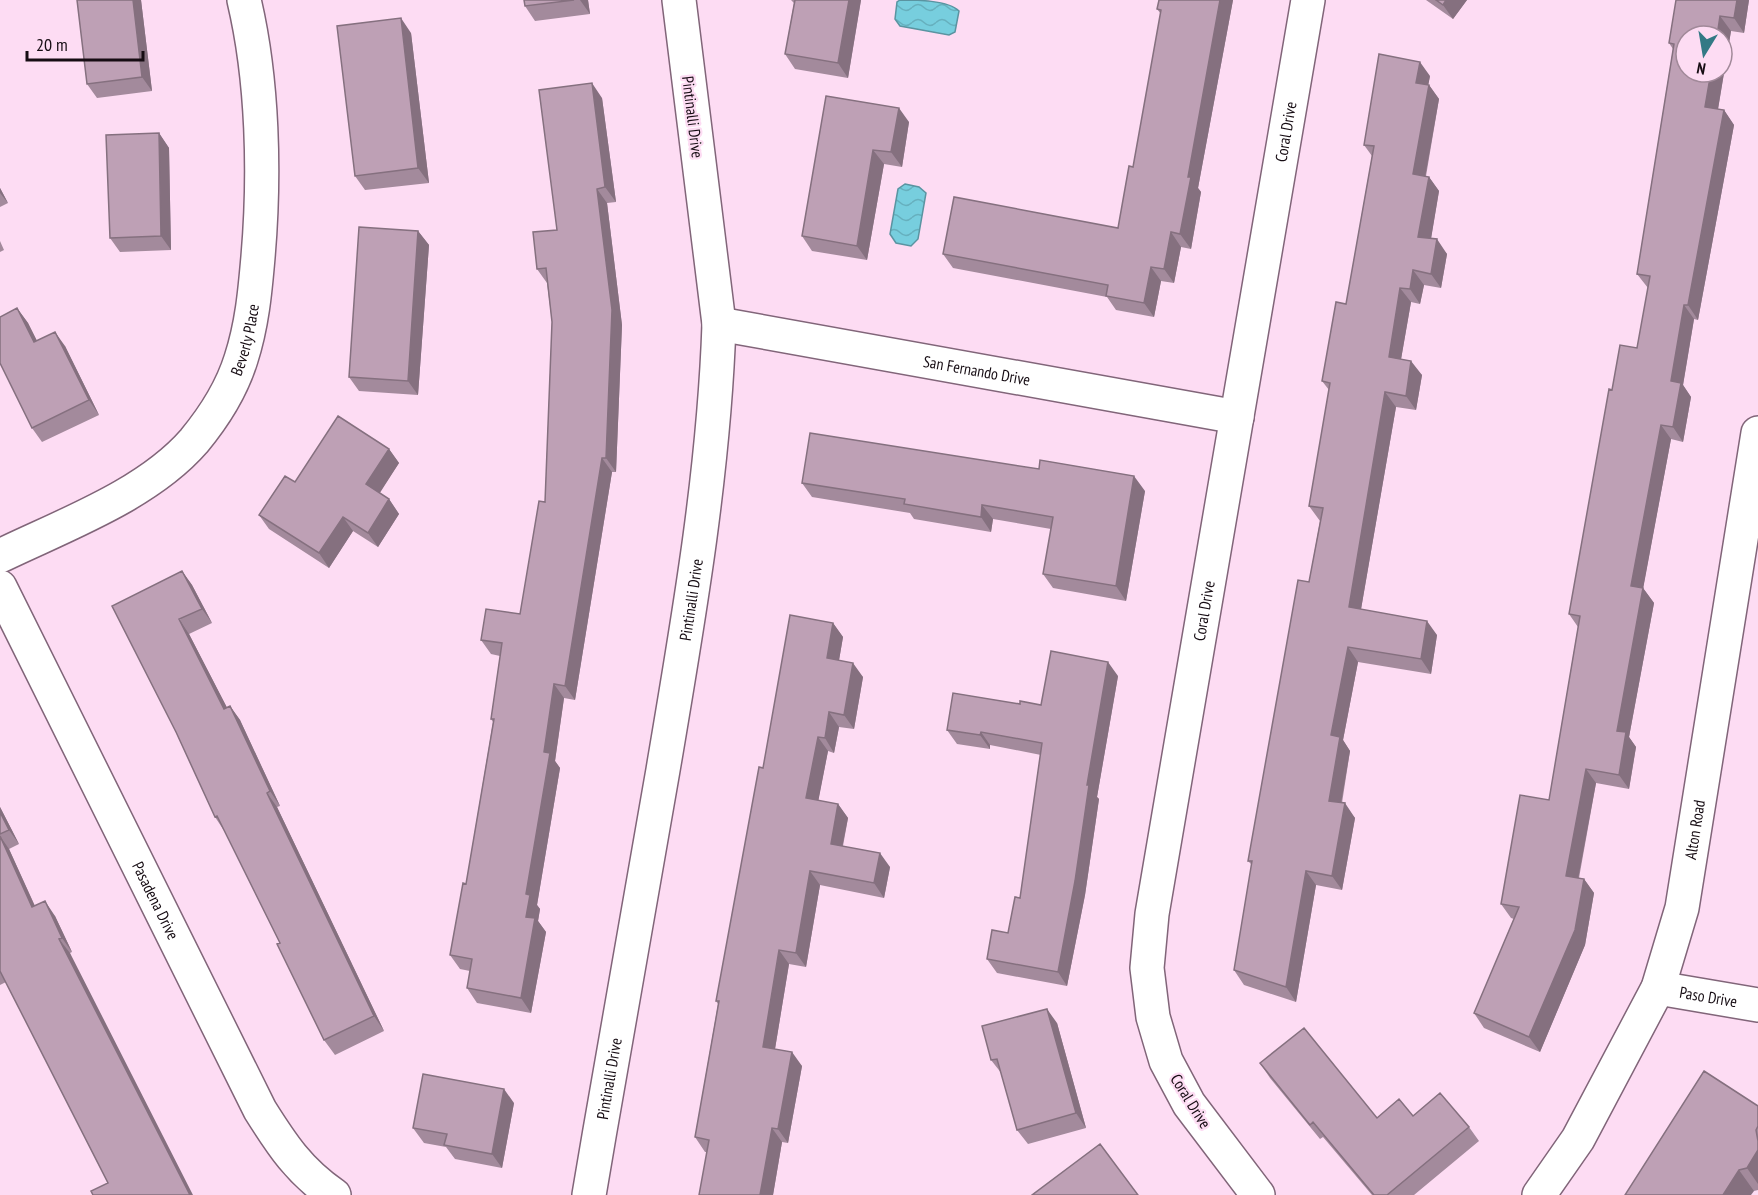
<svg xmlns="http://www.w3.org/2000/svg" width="1758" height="1195" font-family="'PT Sans Narrow',sans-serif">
	<defs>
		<pattern id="water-waves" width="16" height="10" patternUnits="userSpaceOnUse" patternTransform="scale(1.5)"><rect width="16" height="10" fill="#77cede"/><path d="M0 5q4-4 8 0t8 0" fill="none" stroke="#66b0be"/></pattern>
	</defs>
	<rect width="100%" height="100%" fill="#fddcf3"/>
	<path fill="url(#water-waves)" stroke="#5a94a1" stroke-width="1.5" d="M900 0C916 0 948 0 959 11L955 32 949 35 900 26 895 19 897 2Z
		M905 184 919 187 926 193 918 239 911 246 896 243 890 234 898 189Z"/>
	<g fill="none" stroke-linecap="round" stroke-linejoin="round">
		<defs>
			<g id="minor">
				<path id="s1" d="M719 324 1237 417"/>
				<path id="s2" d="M0 556C64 525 147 495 194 441 213 418 232 388 241 359 252 325 255 292 258 257 265 175 263 80 244 0"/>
				<path id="s3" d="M0 587 260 1110C282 1145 299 1171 334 1195"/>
				<path id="s4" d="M1658 988 1758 1005"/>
				<path id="s5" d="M589 1195C613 1053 638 911 663 770 688 622 714 474 719 324L679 0"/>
				<path id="s6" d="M1258 1195 1189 1104 1166 1061 1153 1017 1147 968 1152 914 1308 0"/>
				<path id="s7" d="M1539 1195 1578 1139 1658 988 1682 908 1758 433"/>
			</g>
		</defs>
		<use href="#minor" stroke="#816579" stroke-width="36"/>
		<use href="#minor" stroke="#fff" stroke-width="33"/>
	</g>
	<path fill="#a38a9c" d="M77 0H141L152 91 97 98 87 84Z
		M524 0H588L590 14 535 21 525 6Z
		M791 0H861L848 78 795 69 785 54 794 3Z
		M1159 0H1233L1198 188 1201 192 1191 249 1181 247 1174 283 1161 281 1154 317 1116 310 1107 297 953 268 943 254 1118 228 1133 167 1161 14 1157 9Z
		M1426 0H1467L1453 19Z
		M1749 0 1744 33 1731 31 1718 109 1724 110 1734 125 1698 320 1694 319 1683 385 1691 397 1683 442 1671 439 1643 588 1654 603 1629 737 1636 747 1629 789 1596 783 1579 878 1584 879 1594 893 1585 945 1540 1052 1484 1028 1474 1013 1514 919 1511 918 1501 904 1549 800 1578 627 1569 614 1612 390 1637 348 1648 288 1637 274 1673 49 1669 43Z
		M411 33 429 183 365 190 355 176Z
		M1430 76 1428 85H1429L1439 99 1426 176 1429 177 1439 191 1431 238 1447 254 1441 288 1424 285 1420 304 1411 302 1401 359 1422 375 1416 410 1396 407 1361 609 1437 635 1431 674 1358 662 1343 740 1350 751 1342 803 1355 818 1342 890 1316 885 1296 1002 1244 985 1234 970 1252 865 1248 861 1309 582 1320 521 1309 506 1329 390 1322 381 1346 304 1372 156 1364 145Z
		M826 96 909 122 902 167 884 164 867 260 812 251 802 236Z
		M602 98 616 202 607 203 622 325 616 472H612L575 700 564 698 555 761 560 768 537 905 540 909 538 921 546 932 531 1013 477 1003 467 988 470 971 460 969 450 955 466 884 493 722 491 719 500 656 491 654 481 640 520 614 545 502 552 322 547 283 537 269 557 230Z
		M159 133 169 148 171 250 120 252 110 238Z
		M0 188 8 203 0 207Z
		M418 231 429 245 418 395 359 391 349 377Z
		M0 241 4 250 0 252Z
		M17 308 28 323 37 341 65 346 99 415 42 442 32 428Z
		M389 449 399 463 379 493 389 499 399 514 378 547 353 531 329 568 269 529 259 515 295 482Z
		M802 483 1145 491 1126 601 1053 588 1043 574 1051 529 993 519 991 532 914 519 910 513 812 497Z
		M182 571 192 585 212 623 189 634 227 708 230 706 240 720 280 806 277 807 384 1031 335 1055 324 1040 280 943 225 832 215 817 176 732Z
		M833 623 843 637 839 660 863 677 854 729 839 727 834 753 828 751 818 801 838 804 848 818 843 846 890 867 884 898 820 885 806 967 789 964 775 1049 802 1066 788 1143 782 1142 773 1195H699L707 1152H705L695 1137 718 1004 716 1001Z
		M1118 676 1097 797 1099 799 1085 895 1067 986 997 973 987 959 1008 933 1020 898 1041 755 990 745V749L957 744 947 730 1041 705Z
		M0 807 19 844 9 849 35 906 55 916 72 952 70 953 108 1183 6 982 0 985Z
		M1057 1023 1086 1128 1028 1144 1017 1130 1002 1074 991 1060Z
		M1260 1063 1377 1118 1413 1116 1469 1127 1479 1141 1414 1195H1372L1323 1137 1320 1139 1270 1078Z
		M514 1103 502 1168 455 1159 446 1147 424 1143 413 1128Z
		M1758 1106V1190L1754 1191 1625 1195Z"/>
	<path fill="#85707f" d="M133 0H141L152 91 142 77Z
		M580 0H588L590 14Z
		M849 0H861L848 78 838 63Z
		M1220 0H1233L1198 188 1201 192 1191 249 1180 234 1188 177Z
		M1446 0H1467L1453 19 1443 5Z
		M1737 0H1749L1744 33 1734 18Z
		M1720 16 1731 31 1716 121 1705 107 1711 72H1722V36H1717Z
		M401 18 411 33 429 183 418 168Z
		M1420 62 1430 76 1426 97 1416 83Z
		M592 83 602 98 616 202 605 187Z
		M1429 85 1439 99 1423 189 1413 174Z
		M899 108 909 122 902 167 891 152Z
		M1724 110 1734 125 1698 320 1688 305Z
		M159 133 169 148 171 250 161 236Z
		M873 150 884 164 867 260 857 246Z
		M1429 177 1439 191 1429 251 1418 237Z
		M0 188 8 203 0 193Z
		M597 189 607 203 622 325 616 472 606 458Z
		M418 231 429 245 418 395 408 381Z
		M1171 232 1181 247 1174 283 1164 269Z
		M1437 239 1447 254 1441 288 1431 274Z
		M1151 267 1161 281 1154 317 1144 303Z
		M1413 270 1424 285 1420 304 1410 289Z
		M1400 288 1411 302 1399 371 1389 357Z
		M1684 305 1694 319 1683 385 1691 397 1683 442 1673 427 1671 381Z
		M17 308 28 323 45 357 34 342Z
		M55 332 65 346 99 415 89 400Z
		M1411 361 1422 375 1416 410 1406 396Z
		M1385 392 1396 407 1359 621 1349 607Z
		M1661 425 1671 439 1641 600 1631 586Z
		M389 449 399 463 376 499 366 484Z
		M602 458 612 472 575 700 565 686Z
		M1134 476 1145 491 1126 601 1116 586Z
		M389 499 399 514 378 547 368 533Z
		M982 505 993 519 991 532 981 517Z
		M343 517 353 531 329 568 319 553Z
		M182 571 192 585 212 623 202 609Z
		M1643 588 1654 603 1629 737 1636 747 1629 789 1619 775 1617 731Z
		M179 619 189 634 235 723 224 709Z
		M1427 621 1437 635 1431 674 1421 659Z
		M833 623 843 637 837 672 827 658Z
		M1348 647 1358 662 1343 740 1350 751 1339 815 1329 801 1331 735Z
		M1108 662 1118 676 1097 797 1099 799 1085 895 1067 986 1058 972 1087 785Z
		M853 663 863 677 854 729 844 715Z
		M554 684 564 698 555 761 560 768 537 905 540 909 538 921 546 932 531 1013 521 998 526 917V894L544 752Z
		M230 706 240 720 280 806 270 791Z
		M829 712 839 727 834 753 825 738Z
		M981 732 990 745V749L980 735Z
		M818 737 828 751 816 813 806 798Z
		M1586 769 1596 783 1576 890 1566 876Z
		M267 793 277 807 384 1031 374 1016Z
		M1345 803 1355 818 1342 890 1332 876Z
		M838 804 848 818 840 858 831 844Z
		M0 807 19 844 9 830 0 812Z
		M0 836 9 849 42 922 32 907Z
		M880 853 890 867 884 898 874 883Z
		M810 871 820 885 806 967 796 953Z
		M1306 871 1316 885 1296 1002 1286 987Z
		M1584 879 1594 893 1585 945 1540 1052 1529 1037Z
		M45 901 55 916 72 952 62 938Z
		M59 939 70 953 193 1195H190Z
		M779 950 789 964 773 1061 763 1047Z
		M1047 1009 1057 1023 1086 1128 1076 1113Z
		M792 1052 802 1066 788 1143 778 1129Z
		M504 1089 514 1103 502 1168 492 1154Z
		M772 1128 782 1142 773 1195H760Z
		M1758 1150V1184L1747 1168Z
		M1739 1170 1754 1191 1751 1195H1723Z"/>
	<path fill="#bea0b5" stroke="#85707f" stroke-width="1.5" d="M77 0H133L142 77 87 84Z
		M524 0H574L525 6Z
		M795 0H849L838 63 785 54Z
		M1159 0H1220L1188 177H1191L1180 234 1171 232 1164 269 1151 267 1144 303 1106 296 1108 285 943 254 954 197 1118 228 1129 166 1133 167 1161 10 1157 9Z
		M1436 0H1446L1443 5Z
		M1676 0H1737L1734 18 1720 16 1717 36H1686V72H1711L1705 107 1724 110 1688 305H1684L1671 381 1681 383 1673 427 1661 425 1631 586 1643 588 1617 731 1626 732 1619 775 1586 769 1566 876 1584 879 1575 930 1529 1037 1474 1013 1519 907 1501 904 1520 795 1549 800 1580 616 1569 614 1609 389 1612 390 1620 345 1637 348 1650 276 1637 274 1674 44 1669 43Z
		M401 18 418 168 355 176 337 26Z
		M1379 54 1420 62 1416 83 1429 85 1413 174 1429 177 1418 237 1437 239 1431 274 1413 270 1410 289 1400 288 1389 357 1411 361 1406 396 1385 392 1349 607 1427 621 1421 659 1348 647 1331 735 1340 737 1329 801 1345 803 1332 876 1306 871 1286 987 1234 970 1252 861H1248L1298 580 1309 582 1323 508 1309 506 1330 383 1322 381 1336 302 1346 304 1374 146 1364 145Z
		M592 83 605 187 597 189 612 310 606 458H602L565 686 554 684 544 752 550 753 526 894 530 895 526 917 535 918 521 998 467 988 472 959 450 955 463 883 466 884 494 719H491L502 643 481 640 486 609 520 614 539 501 545 502 552 322 546 268 537 269 533 232 557 230 539 90Z
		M826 96 899 108 891 152 873 150 857 246 802 236Z
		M159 133 161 236 110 238 106 135Z
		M359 227 418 231 408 381 349 377Z
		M17 308 34 342 55 332 89 400 32 428 0 363V317Z
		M338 416 389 449 366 484 389 499 368 533 343 517 319 553 259 515 285 476 295 482Z
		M810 433 1039 469 1040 460 1134 476 1116 586 1043 574 1053 517 982 505 981 517 904 504 905 499 802 483Z
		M182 571 202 609 179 619 224 709 230 706 270 791 267 793 374 1016 324 1040 277 944 280 943 217 816 215 817 176 732 112 606Z
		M790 615 833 623 827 658 853 663 844 715 829 712 825 738 818 737 806 798 838 804 831 844 880 853 874 883 810 871 796 953 779 950 763 1047 792 1052 778 1129 772 1128 760 1195H699L709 1140 695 1137 719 1001H716L759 767 763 768Z
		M1051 651 1108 662 1087 785H1089L1075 881 1058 972 987 959 992 930 1008 933 1015 897 1020 898 1042 743 981 732 980 735 947 730 953 693 1020 704V701L1041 705Z
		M0 812 9 830 0 834Z
		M0 836 32 907 45 901 62 938 59 939 190 1195H93L91 1191 108 1183 0 971Z
		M1047 1009 1076 1113 1017 1130 997 1059 991 1060 982 1026Z
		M1304 1028 1377 1118 1399 1099 1413 1116 1440 1093 1469 1127 1387 1195H1374L1313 1122 1310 1125 1260 1063Z
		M1704 1071 1758 1106V1126L1756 1130 1758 1141V1150L1747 1168 1739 1170 1723 1195H1625Z
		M423 1074 504 1089 492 1154 444 1145 447 1134 413 1128Z
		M1100 1144 1138 1195H1032Z"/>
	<g text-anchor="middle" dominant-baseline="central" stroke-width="4.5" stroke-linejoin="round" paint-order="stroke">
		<g font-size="16" fill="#160c13" stroke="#fddcf3">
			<text transform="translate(693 117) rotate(83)">Pintinalli Drive</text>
			<text stroke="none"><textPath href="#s6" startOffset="1106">Coral Drive</textPath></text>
			<text stroke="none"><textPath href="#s2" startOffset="342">Beverly Place</textPath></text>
			<text stroke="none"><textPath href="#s1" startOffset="262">San Fernando Drive</textPath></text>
			<text stroke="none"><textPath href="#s5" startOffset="604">Pintinalli Drive</textPath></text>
			<text stroke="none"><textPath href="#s6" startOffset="620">Coral Drive</textPath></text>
			<text stroke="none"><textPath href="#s7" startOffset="402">Alton Road</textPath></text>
			<text stroke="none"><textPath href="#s3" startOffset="350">Pasadena Drive</textPath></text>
			<text stroke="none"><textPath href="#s4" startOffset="51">Paso Drive</textPath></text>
			<text stroke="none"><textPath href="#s5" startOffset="118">Pintinalli Drive</textPath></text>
			<text transform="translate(1191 1101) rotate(58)">Coral Drive</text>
		</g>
	</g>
	<g transform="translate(1704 54) rotate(191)"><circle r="28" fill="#fddcf3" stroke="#a18999" stroke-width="1.5"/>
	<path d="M0-4.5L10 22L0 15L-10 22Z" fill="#337985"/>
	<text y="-9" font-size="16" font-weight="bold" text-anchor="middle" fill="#160c13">N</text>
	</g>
	<path d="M27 51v9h116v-9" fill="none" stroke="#160c13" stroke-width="3"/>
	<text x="36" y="51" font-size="18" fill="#160c13" stroke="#fddcf3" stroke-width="4.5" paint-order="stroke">20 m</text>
</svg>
